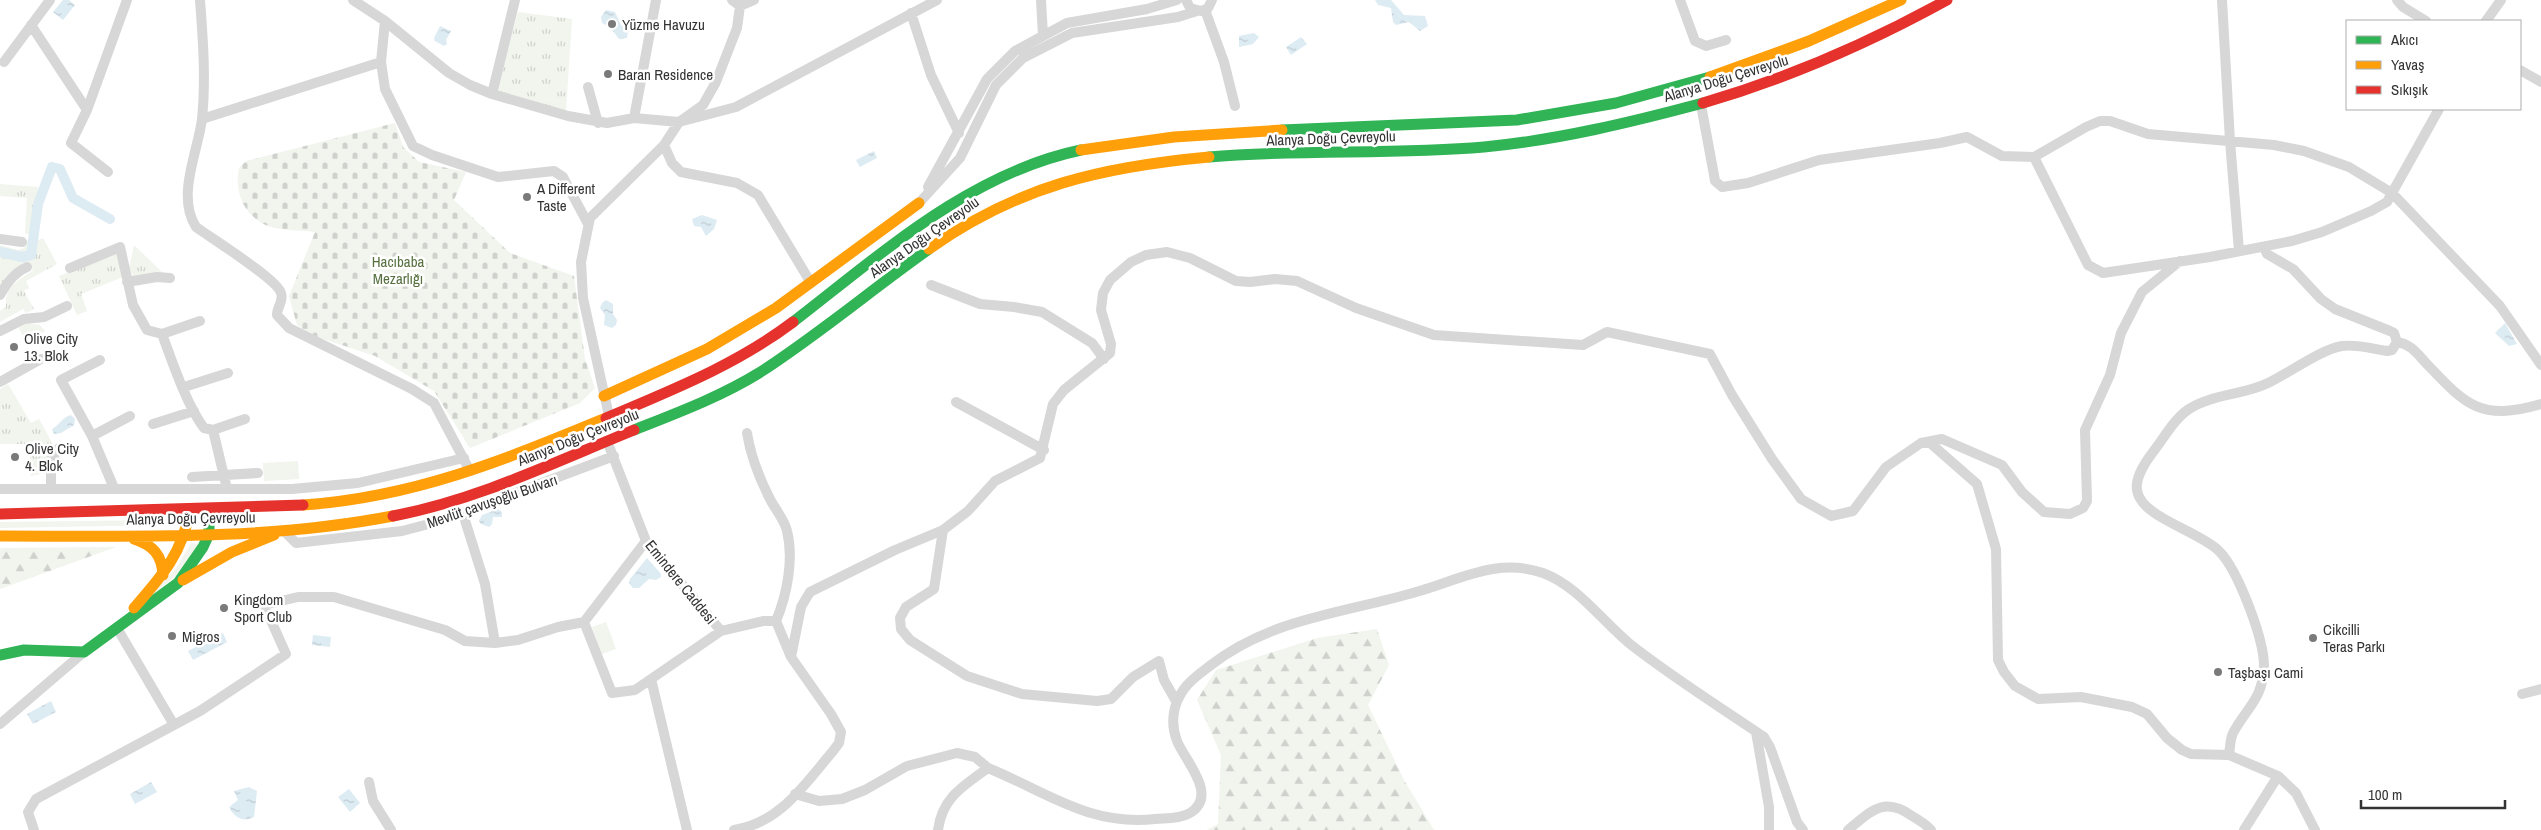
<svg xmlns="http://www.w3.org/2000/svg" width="2541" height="830" font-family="'Archivo Narrow',sans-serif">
	<defs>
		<pattern id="forest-firs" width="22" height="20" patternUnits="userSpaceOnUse" patternTransform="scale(1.25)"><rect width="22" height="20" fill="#f1f5ed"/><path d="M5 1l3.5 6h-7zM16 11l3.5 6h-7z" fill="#cfd2cc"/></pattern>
		<pattern id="cemetery-stones" width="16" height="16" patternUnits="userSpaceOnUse" patternTransform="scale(1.25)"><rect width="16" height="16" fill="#f1f5ed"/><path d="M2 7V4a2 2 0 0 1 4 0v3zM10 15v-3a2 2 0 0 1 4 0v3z" fill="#cfd2cc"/></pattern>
		<pattern id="park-tufts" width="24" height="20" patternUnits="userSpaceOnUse" patternTransform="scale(1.25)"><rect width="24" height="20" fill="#f1f5ed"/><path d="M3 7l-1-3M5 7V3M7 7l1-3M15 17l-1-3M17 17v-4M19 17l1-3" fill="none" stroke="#cfd2cc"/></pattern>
		<pattern id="water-ripples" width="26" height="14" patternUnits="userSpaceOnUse" patternTransform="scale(1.25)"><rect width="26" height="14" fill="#ddebf3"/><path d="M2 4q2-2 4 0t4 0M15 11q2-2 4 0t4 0" fill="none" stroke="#becad1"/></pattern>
	</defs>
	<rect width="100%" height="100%" fill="#fff"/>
	<path fill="#f1f5ed" d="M25 233H34L29 255H22L0 249V245L18 250 24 248 30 235Z
		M26 323 40 325 45 331 26 342 19 328Z
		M298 461 299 479 264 481 263 463Z
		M166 520V525L0 528V522Z
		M191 543 199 544 182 570 141 606 177 567Z
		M606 622 616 649 602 654 592 627Z"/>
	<path fill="url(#forest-firs)" d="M116 547 0 589V548Z
		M1377 629 1389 665 1368 705 1404 780 1434 830H1207L1218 824 1221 755 1197 700 1216 670 1317 638Z"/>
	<path fill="url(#cemetery-stones)" d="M395 123 403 147 419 162 466 172 454 200 510 253 574 276 585 359 595 388 580 403 470 448 434 391 375 356 311 335 297 325 289 296 315 232C301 230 281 231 268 226 244 216 234 193 239 168L246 161Z"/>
	<path fill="url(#park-tufts)" d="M518 12 572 19 566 111 496 91Z
		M0 184 38 187 34 233H25L27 198 0 196Z
		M43 238 57 264 26 281 29 288 24 291 34 309 26 313 23 309 0 322V311L6 307C4 286 18 282 33 270L29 263H23L0 286V254L18 259 32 257 38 240Z
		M134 245 165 275 134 278 129 269Z
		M117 252 123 277 81 294 87 311 77 315 59 276Z
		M8 384 31 423 39 419C54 446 56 443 46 473L31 476 29 444H0V389Z"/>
	<path fill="url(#water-ripples)" d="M63 0H69L75 5 63 20 53 12Z
		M1375 0H1391L1404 15 1425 16 1428 26 1420 31 1409 22 1396 25 1393 22 1391 8 1378 5Z
		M606 10 615 12 621 25 628 31 627 38 619 39 610 27 602 23 601 17Z
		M440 26 451 31 446 40 447 44 444 46 435 41 434 38Z
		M1254 33 1259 37 1253 44 1239 47V36Z
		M1301 37 1307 44 1291 55 1286 47Z
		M874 151 877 158 860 167 856 160Z
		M702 215 717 220 714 229 706 236 701 227 694 226 692 219Z
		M606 300 613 304V314L617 320 616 325 612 328 604 325 605 315 600 308 602 303Z
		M2505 323 2517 344 2509 346 2495 333Z
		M71 415 75 419 74 425 61 433 54 434 52 429C60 425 62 417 71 415Z
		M498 509 502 512V517H493L492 524 489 527 481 524 479 521 482 515Z
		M647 558 661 574V577L656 580 649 579 639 588H633L629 583 630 579Z
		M223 633 227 642 193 660 188 651Z
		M313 635 331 637 330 647 312 645Z
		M51 701 56 712 33 724 27 714Z
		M151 782 157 792 135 804 130 794Z
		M249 787 257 791 254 817C243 823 234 817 229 807L238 800 234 791Z
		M349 789 360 803 350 812 338 797Z"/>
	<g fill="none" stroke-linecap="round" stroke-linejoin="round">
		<path stroke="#ddebf3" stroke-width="10" d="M0 252 22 257 31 255 38 204 52 167 60 169 73 198 110 219"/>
		<path stroke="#d7d7d7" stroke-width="10" d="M200 0C203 39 206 80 202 119 198 152 176 196 196 227 211 238 277 279 281 293 284 302 277 306 277 315L289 328 412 389 434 403 470 471
			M353 0 385 21 449 73 470 85 492 94 568 116 607 123 634 118 679 122 736 107 937 0
			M732 0 740 6 754 0
			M1041 0 1043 36
			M1186 0 1190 8 1201 11 1208 8 1212 0
			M1680 0 1695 41 1706 46 1726 40
			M2222 0 2230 141 2239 251
			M2397 0 2403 7 2426 21
			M1205 10 1224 62 1235 106
			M911 13 931 75 959 133
			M385 21 381 62 385 89 413 146 432 155 498 177 554 171 563 177 588 224
			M2486 21 2501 0
			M31 25 87 110
			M4 62 50 0
			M2520 70 2541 82
			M588 87 598 123
			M492 94 515 0
			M1701 105 1714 175 1715 181 1722 187 1748 183 1819 160 1940 143 1967 137 2002 156 2034 157 2086 127 2100 121H2110L2148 134 2274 145 2304 151 2349 167 2392 193 2500 306 2541 365
			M634 118 656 0
			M202 119 381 62
			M664 145 672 163 681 172 737 183 758 195 811 283
			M2034 157 2088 265 2103 273 2210 257 2292 241 2322 232 2371 211 2387 202 2439 109
			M108 172 71 143 87 110 127 0
			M928 187 987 79 1015 51 1067 23 1147 9 1177 0
			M919 203 960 158 996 85 1023 58 1072 33 1178 17 1197 11
			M0 239 22 242
			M70 268 120 247 133 305 147 330 162 334C172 361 187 406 204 428L213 430 227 489
			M127 282 157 277 170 278
			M931 285 980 304 1014 307 1042 312 1092 343 1104 359
			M0 295C7 283 14 273 27 267
			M0 331 24 319 44 317 67 306
			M162 334 200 321
			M2397 342C2410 344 2416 352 2425 362 2465 404 2479 422 2541 404
			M0 382 41 359
			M184 387 228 373
			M956 402 1044 450
			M609 416 583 298 581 262 590 218 664 145 679 122 703 105 716 82 737 28 740 6
			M153 424 194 411
			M213 430 245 419
			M747 433C751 458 759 478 771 501 776 510 785 521 787 531 794 559 787 595 776 621
			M92 436 61 380 100 360
			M607 441 646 541 721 631 763 621H776L791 657 831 714 841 732 839 743 833 751C804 785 780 823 734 830
			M1929 442 1977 484 1996 549 1998 660 2004 672 2015 686 2038 699 2081 697 2132 707 2147 714 2167 738 2182 750 2191 754 2229 755 2278 776 2296 793 2315 830
			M192 477 258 473
			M51 488V460L59 448
			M114 488 92 436 130 416
			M0 489H292L358 483 464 458
			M463 514 485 584 495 643
			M943 530 934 589 906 607 900 618 901 629 910 640 967 676 1022 694 1097 701 1111 699 1133 677 1159 661 1164 680 1176 701
			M284 531 296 543 402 531 444 520 614 456
			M646 541 584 622 612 693 635 690 651 679 687 830
			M117 628 174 725
			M791 657 801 607 810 592 895 550 943 530 968 511 995 481 1040 458 1053 404 1064 390 1110 353 1111 344 1101 310 1103 293 1110 280 1131 262 1146 255 1167 252 1190 258 1236 281 1250 282 1275 279 1297 281 1356 308 1434 335 1583 345 1607 332 1710 354 1732 395 1772 459 1801 499 1831 516 1853 511 1886 467 1921 443 1942 439 2002 465 2022 492 2044 512 2070 514 2083 508 2087 501 2085 430 2110 375 2121 333 2142 292 2180 261
			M651 679 721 631
			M2522 694 2541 689
			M0 724 84 652
			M1756 732 1769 807V830
			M2229 755C2230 749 2230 739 2233 733 2247 707 2263 699 2264 666 2264 639 2238 570 2219 551 2199 531 2140 517 2137 490 2135 478 2146 461 2153 452 2164 438 2174 419 2189 409 2212 394 2244 395 2268 383 2289 373 2322 349 2342 346 2357 344 2373 349 2387 351L2392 350 2397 342 2394 333 2390 331 2335 309 2321 299 2293 269 2267 254 2264 247
			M369 782 373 801 391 830
			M795 794 819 801 842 799 865 790 907 766 957 753 975 757 988 768C1047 792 1088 826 1155 819 1167 818 1180 819 1190 813 1219 795 1185 761 1177 741 1170 723 1173 704 1184 689 1191 679 1202 672 1211 665 1271 618 1345 613 1416 592 1459 580 1497 557 1543 573 1578 586 1602 621 1630 644 1672 677 1720 707 1764 737L1770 747 1797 822 1803 830
			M34 830 28 812 36 799 200 711 286 654 264 605 298 597H334L445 630 465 641 495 643 518 640 558 627 584 622
			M938 830C942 798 963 786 988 768
			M1848 830C1871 811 1884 796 1912 816 1919 820 1926 824 1931 830
			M2244 830 2278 776"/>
		<path stroke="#30b455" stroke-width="11" d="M1282 130 1517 120 1616 103 1710 77
			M1209 157C1300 149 1393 155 1484 147 1558 140 1632 122 1703 103
			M793 322C880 255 970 173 1081 150
			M634 430C677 413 720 397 759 373 818 335 871 290 929 249
			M0 655 24 650 84 652 178 583 203 547 209 534V510"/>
		<path stroke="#ff9f0a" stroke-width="11" d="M1710 77 1809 41 1901 0
			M1081 150 1174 137 1282 130
			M929 249C1018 186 1101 167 1209 157
			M604 396 707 349 776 308 919 203
			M303 505C415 497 504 460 606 418
			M0 536C131 536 263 541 393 516
			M134 539C153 545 162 555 163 575
			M183 580 232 552 274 535
			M134 608C162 576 182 554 190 510"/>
		<path stroke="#e5322d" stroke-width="11" d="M1703 103C1789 78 1869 43 1947 0
			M606 418C672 390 736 365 793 322
			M0 514 303 505
			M393 516C477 500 555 462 634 430"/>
	</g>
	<g fill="#7a7a7a" stroke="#fff" stroke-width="2">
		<circle cx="612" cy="24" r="5"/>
		<circle cx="608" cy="74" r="5"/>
		<circle cx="527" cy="197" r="5"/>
		<circle cx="14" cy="347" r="5"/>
		<circle cx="15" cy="457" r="5"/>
		<circle cx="224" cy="608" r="5"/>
		<circle cx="172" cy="636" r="5"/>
		<circle cx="2313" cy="638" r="5"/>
		<circle cx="2218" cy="672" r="5"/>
	</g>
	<g text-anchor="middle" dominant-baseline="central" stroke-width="5" stroke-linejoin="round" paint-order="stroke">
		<g font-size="15" fill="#333" stroke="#fff" text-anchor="start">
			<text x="622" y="24">Yüzme Havuzu</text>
			<text x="618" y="74">Baran Residence</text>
			<text x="537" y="188">A Different<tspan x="537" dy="17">Taste</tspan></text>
			<text x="24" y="338">Olive City<tspan x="24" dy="17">13. Blok</tspan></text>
			<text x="25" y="448">Olive City<tspan x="25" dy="17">4. Blok</tspan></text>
			<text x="234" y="599">Kingdom<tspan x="234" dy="17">Sport Club</tspan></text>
			<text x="2323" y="629">Cikcilli<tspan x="2323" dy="17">Teras Parkı</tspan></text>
			<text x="182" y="636">Migros</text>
			<text x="2228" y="672">Taşbaşı Cami</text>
		</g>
		<g font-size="15" fill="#333" stroke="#fff">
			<text transform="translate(1726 78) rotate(-17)">Alanya Doğu Çevreyolu</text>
			<text transform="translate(1331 138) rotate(-2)">Alanya Doğu Çevreyolu</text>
			<text transform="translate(924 237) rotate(-35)">Alanya Doğu Çevreyolu</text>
			<text transform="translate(578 437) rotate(-22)">Alanya Doğu Çevreyolu</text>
			<text transform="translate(492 501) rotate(-19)">Mevlüt çavuşoğlu Bulvarı</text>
			<text transform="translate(191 518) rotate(-1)">Alanya Doğu Çevreyolu</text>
			<text transform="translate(681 582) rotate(51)">Emindere Caddesi</text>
		</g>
		<g font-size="15" fill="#56703f" stroke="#fff">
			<text x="398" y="261">Hacıbaba<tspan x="398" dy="17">Mezarlığı</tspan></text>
		</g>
	</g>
	<rect x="2346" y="20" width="175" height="90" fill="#ffffff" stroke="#adadad"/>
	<rect x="2356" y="36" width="25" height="8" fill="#30b455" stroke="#adadad"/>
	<text x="2391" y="45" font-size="15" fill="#333333">Akıcı</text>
	<rect x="2356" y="61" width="25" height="8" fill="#ff9f0a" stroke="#adadad"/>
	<text x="2391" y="70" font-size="15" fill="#333333">Yavaş</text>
	<rect x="2356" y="86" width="25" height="8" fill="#e5322d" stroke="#adadad"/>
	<text x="2391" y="95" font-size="15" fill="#333333">Sıkışık</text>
	<path d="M2361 800v8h144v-8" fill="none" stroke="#333333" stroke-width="2.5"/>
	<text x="2368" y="800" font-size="15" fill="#333333" stroke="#ffffff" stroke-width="4" paint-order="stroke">100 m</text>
</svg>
